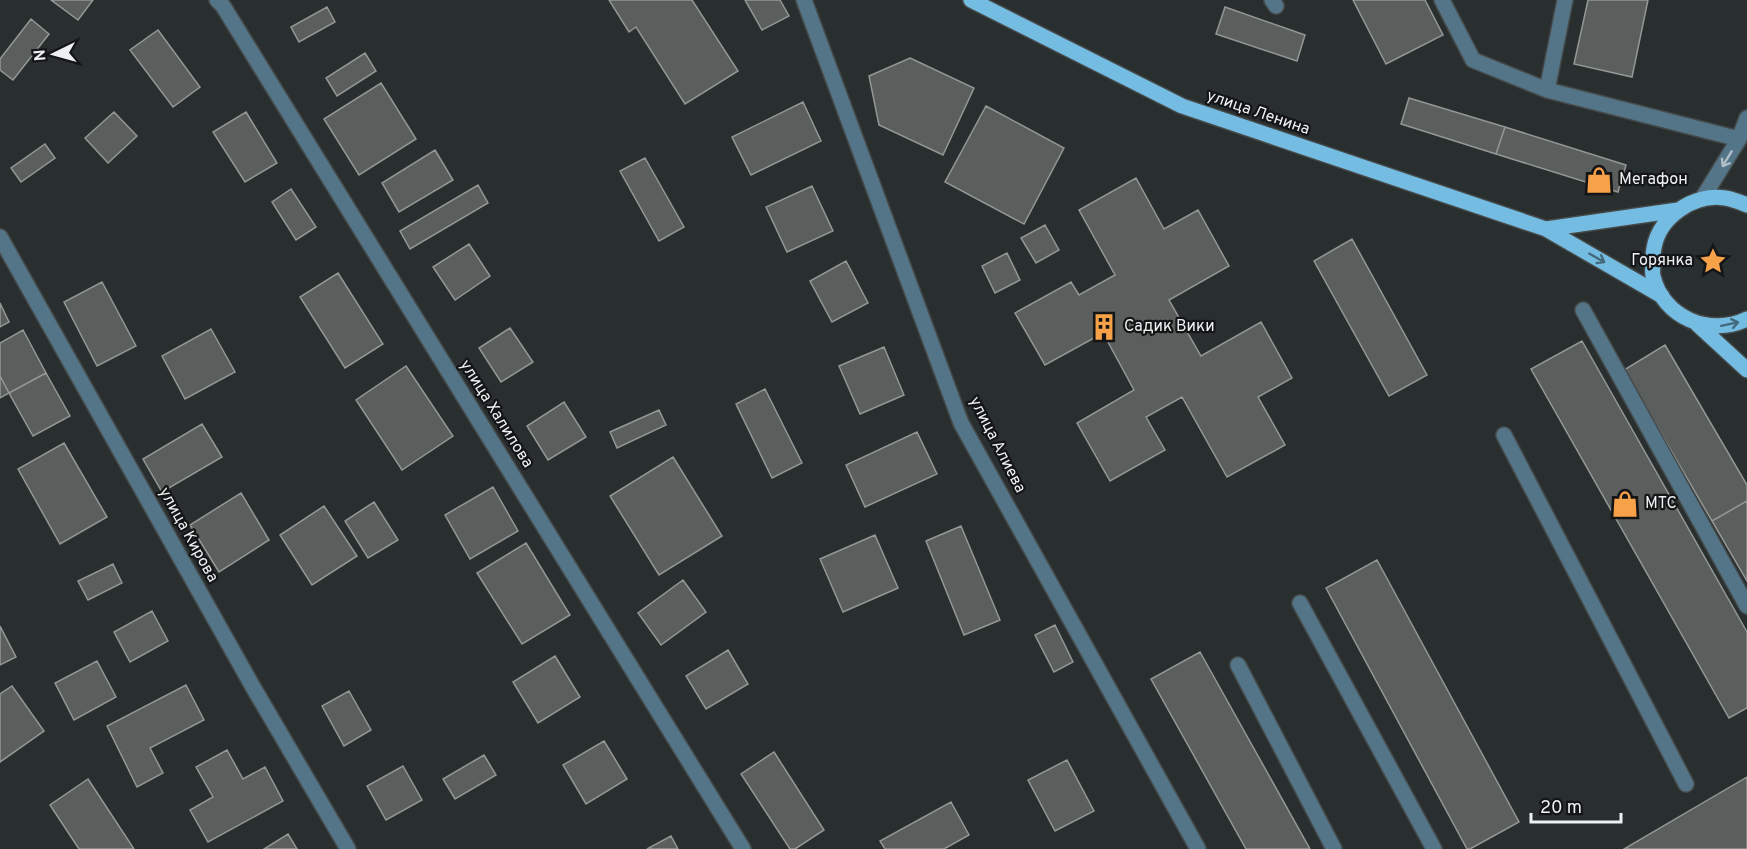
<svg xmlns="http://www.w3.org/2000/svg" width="1747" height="849" font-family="Overpass,sans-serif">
	<rect width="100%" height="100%" fill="#292e2e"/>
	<path fill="#5a5e5d" stroke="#939896" stroke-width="1.5" d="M51 0H93L78 20Z
		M609 0H692L738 71 685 104 636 27 629 32Z
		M745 0H780L789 16 762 30Z
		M1353 0H1425L1443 35 1386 64Z
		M1588 0H1648L1632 77 1574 64Z
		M327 7 335 22 299 42 291 27Z
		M1225 7 1305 35 1297 61 1216 34Z
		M31 19 49 34 13 80 0 70V59Z
		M158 30 200 87 173 107 130 50Z
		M365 53 376 71 337 96 326 78Z
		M910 58 974 88 943 155 879 125 869 76Z
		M381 83 416 139 359 175 324 119Z
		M1409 98 1505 127 1496 154 1401 124Z
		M803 102 821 141 751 175 732 137Z
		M986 106 1064 148 1024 224 945 182Z
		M114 112 137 136 108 163 85 138Z
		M246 112 277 163 245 182 213 132Z
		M1505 127 1626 165 1618 192 1496 154Z
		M45 144 55 158 21 182 11 168Z
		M435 150 453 180 399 212 382 183Z
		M645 158 684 227 659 241 620 171Z
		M1136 178 1164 229 1198 210 1229 266 1169 300 1201 356 1261 322 1292 378 1258 397 1285 445 1227 477 1182 397 1146 417 1165 450 1110 481 1077 423 1134 390 1103 333 1045 365 1015 313 1071 282 1079 295 1115 275 1079 210Z
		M478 185 488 203 410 249 400 231Z
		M812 186 833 231 787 252 766 207Z
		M291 189 316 227 296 240 272 202Z
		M1045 225 1059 250 1036 263 1021 238Z
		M1352 239 1427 375 1389 396 1314 261Z
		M469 244 490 276 455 300 433 267Z
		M1007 253 1020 280 995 293 982 266Z
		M846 261 868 303 832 322 810 281Z
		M338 273 383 344 345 368 300 297Z
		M102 282 136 346 97 366 64 302Z
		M0 303 9 322 0 327Z
		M510 328 533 362 501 382 479 348Z
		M211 329 235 372 185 399 162 356Z
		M23 330 46 373 9 393 0 376V343Z
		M1582 341 1747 632V708L1729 718 1531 369Z
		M1665 345 1747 485V501L1712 521 1624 370Z
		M884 347 904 395 860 414 839 366Z
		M406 366 453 436 402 470 356 400Z
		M46 373 70 416 33 436 9 393Z
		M0 376 9 393 0 398Z
		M765 389 802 463 772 478 736 404Z
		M564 402 586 437 548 460 527 426Z
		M659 410 666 425 617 448 610 432Z
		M202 424 222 457 162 492 143 459Z
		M917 432 937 474 865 507 846 465Z
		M64 443 107 517 60 544 18 469Z
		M673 457 722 536 659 575 610 496Z
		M493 487 518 531 470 559 445 515Z
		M241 493 269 540 219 572 190 525Z
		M1747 501V581L1712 521Z
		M374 502 398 540 368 558 345 521Z
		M324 506 357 556 312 585 280 535Z
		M961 526 1000 620 964 635 926 541Z
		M875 535 898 588 843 612 820 559Z
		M526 543 570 615 522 644 477 573Z
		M1377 560 1519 822 1470 849H1467L1326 588Z
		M113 564 122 583 88 600 78 581Z
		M683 580 706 612 661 645 638 613Z
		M152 611 168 641 130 662 114 632Z
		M1055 625 1073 662 1054 672 1035 635Z
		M0 626 16 657 0 665Z
		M728 650 748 684 706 709 686 676Z
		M1200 652 1310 849H1246L1151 679Z
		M555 656 580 697 538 723 513 682Z
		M97 661 116 697 74 720 55 683Z
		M186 685 204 720 150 748 163 773 137 787 107 726Z
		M12 686 44 731 0 762V694Z
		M349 691 371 730 344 746 322 706Z
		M604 741 627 779 586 804 563 765Z
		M227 750 243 779 265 767 283 801 208 842 190 810 213 797 196 767Z
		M774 752 824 830 795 849H790L741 774Z
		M484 755 496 775 455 799 443 779Z
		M1067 760 1094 811 1055 831 1028 780Z
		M403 766 422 800 386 820 367 786Z
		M1747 777V849H1624Z
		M88 779 134 849H79L50 805Z
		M951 802 969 835 944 849H885L880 841Z
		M288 834 297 849H264Z
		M671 836 678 849H647Z"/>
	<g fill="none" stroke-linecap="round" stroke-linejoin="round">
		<defs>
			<path id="minor" d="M217 0 223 6 743 849
				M804 0 961 423 1198 849
				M1272 0 1276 6
				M1442 0 1473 60 1547 90 1739 139
				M1547 90 1565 0
				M1702 199 1739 139 1747 118
				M0 237 253 687 348 849
				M1583 310 1747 606
				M1504 435 1686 784
				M1300 603 1434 849
				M1238 665 1334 849"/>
			<path id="major" d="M971 0 1182 106 1546 229 1662 296
				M1747 205C1740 202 1732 199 1725 198 1694 193 1659 217 1654 248 1653 253 1653 258 1653 262 1653 266 1652 272 1653 276 1663 318 1710 337 1747 319
				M1546 229 1678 210
				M1697 324 1747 370"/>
		</defs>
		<use href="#minor" stroke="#454949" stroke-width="18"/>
		<use href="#major" stroke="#454949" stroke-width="18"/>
		<use href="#minor" stroke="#537587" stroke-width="15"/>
		<use href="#major" stroke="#74bce1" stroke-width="15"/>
	</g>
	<defs><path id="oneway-shaft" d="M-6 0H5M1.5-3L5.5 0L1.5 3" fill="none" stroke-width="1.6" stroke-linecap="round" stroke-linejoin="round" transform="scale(1.5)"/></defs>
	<use stroke="#b0bfc7" href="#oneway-shaft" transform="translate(1727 159) rotate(121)"/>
	<g stroke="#44687c">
		<use href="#oneway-shaft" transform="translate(1597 258) rotate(30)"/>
		<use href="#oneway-shaft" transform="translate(1730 324) rotate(-12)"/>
	</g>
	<defs>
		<symbol id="shop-bare" viewBox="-9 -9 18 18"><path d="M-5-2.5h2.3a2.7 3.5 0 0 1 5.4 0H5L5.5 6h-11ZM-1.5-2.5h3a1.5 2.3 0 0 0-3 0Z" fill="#f7a149" stroke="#141516" stroke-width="2.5" paint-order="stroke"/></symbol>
		<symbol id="sight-bare" viewBox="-9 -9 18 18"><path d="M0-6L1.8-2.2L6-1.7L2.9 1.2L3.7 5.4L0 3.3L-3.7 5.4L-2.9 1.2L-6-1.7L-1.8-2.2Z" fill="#f7a149" stroke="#141516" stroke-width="2.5" paint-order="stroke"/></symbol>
		<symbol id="building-bare" viewBox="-9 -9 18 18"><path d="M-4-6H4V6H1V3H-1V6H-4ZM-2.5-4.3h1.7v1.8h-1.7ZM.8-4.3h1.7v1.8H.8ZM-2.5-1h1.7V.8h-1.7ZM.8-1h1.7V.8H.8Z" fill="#f7a149" stroke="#141516" stroke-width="2.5" paint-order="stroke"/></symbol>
	</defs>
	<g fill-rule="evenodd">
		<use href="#shop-bare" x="1580" y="161" width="38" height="38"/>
		<use href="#sight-bare" x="1694" y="242" width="38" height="38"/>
		<use href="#building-bare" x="1085" y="308" width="38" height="38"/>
		<use href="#shop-bare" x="1606" y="485" width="38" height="38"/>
	</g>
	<g text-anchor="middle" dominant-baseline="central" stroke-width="4.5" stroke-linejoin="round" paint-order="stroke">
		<g font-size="16" fill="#eef1f1" stroke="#141516">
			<text transform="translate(1258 113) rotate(19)">улица Ленина</text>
			<text transform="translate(496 414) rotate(58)">улица Халилова</text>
			<text transform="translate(997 445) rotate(63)">улица Алиева</text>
			<text transform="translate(188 535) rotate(61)">улица Кирова</text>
		</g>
		<g font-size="16" fill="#eef1f1" stroke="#141516" text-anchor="start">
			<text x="1619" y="180">Мегафон</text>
			<text x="1693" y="261" text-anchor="end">Горянка</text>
			<text x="1124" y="327">Садик Вики</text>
			<text x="1645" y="504">МТС</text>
		</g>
	</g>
	<g transform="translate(54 54) rotate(265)" stroke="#141516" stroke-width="4.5" paint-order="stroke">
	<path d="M0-4.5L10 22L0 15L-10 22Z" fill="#eef1f1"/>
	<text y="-9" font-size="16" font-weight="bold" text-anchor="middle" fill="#eef1f1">N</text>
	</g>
	<path d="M1531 813v9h90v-9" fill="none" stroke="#eef1f1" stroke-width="3"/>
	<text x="1540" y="813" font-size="18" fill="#eef1f1" stroke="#141516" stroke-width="4.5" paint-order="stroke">20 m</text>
</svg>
